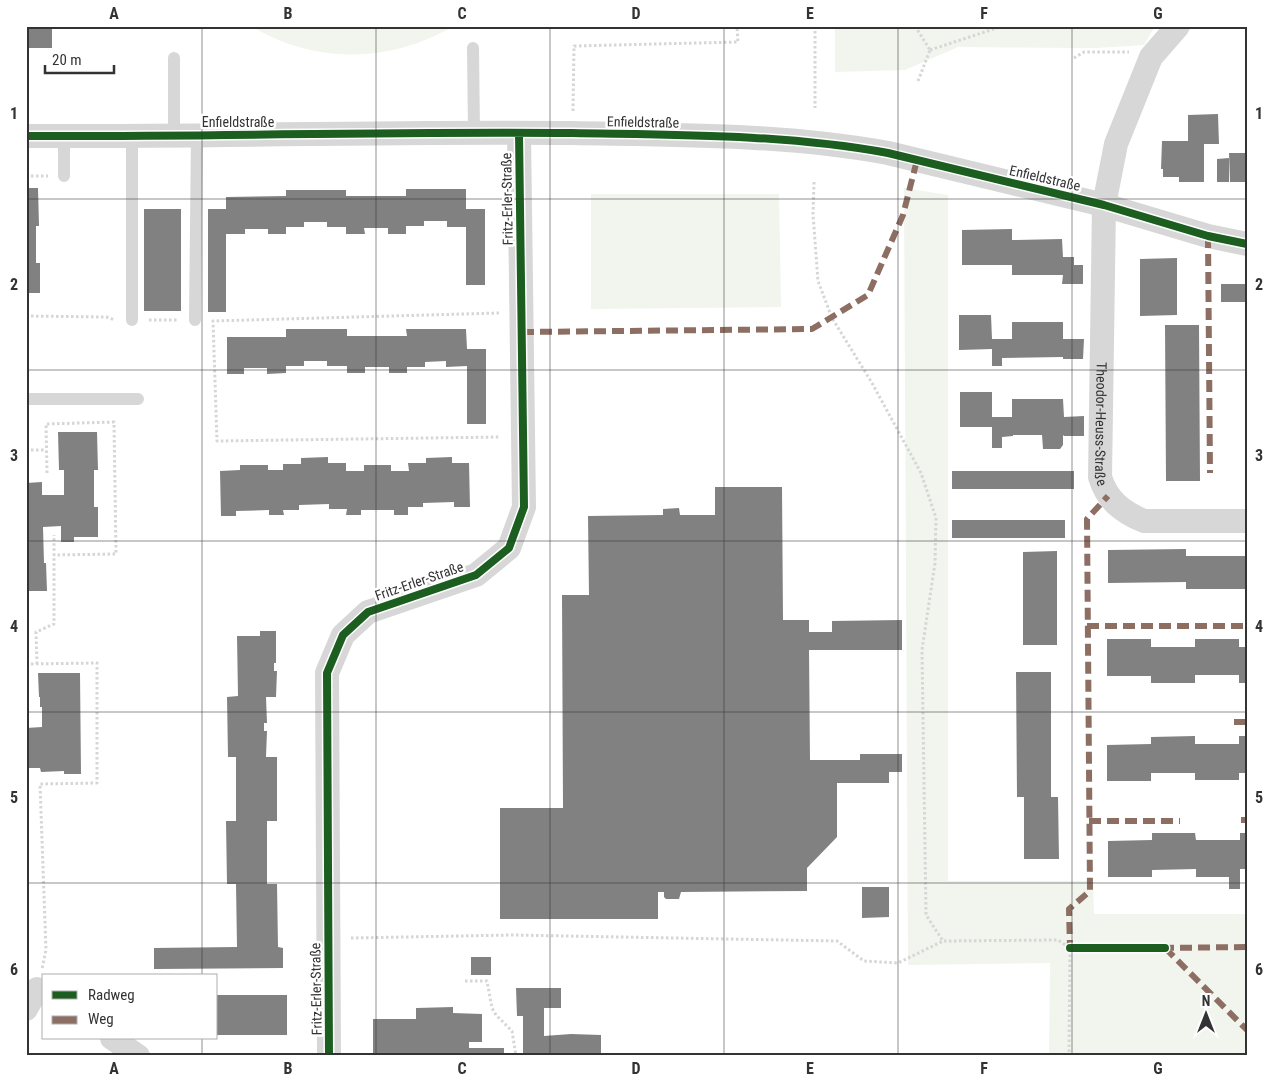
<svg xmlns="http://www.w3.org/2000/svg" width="1273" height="1082" font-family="'Roboto Condensed',sans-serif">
	<rect width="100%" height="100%" fill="#fff"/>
	<path fill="#f1f5ed" d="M251 26H454C391 63 314 65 251 26Z
		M835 26H1155L1144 45 1096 48 958 47 905 70 835 72Z
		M904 188 948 195V881H1093L1094 914H1247V1056H1049L1050 963 908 965Z
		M591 194H779L781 307 591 309Z"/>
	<path fill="#818181" d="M26 26H52V48H26Z
		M1218 114 1219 144H1204V182H1179V177H1163V169H1161L1162 141H1188V115Z
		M1229 153H1247V182H1230Z
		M1229 158V182H1217V159Z
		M26 188H38L39 226H36V263H40V293H26Z
		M406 189H466V209H485V285H466V227H447V221H424V226H406V234H388V228H364L365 234H346V227H327V222H304V227H286V234H268V229H245V234H226V312H208V209H226V197L286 196V190H346V196H406Z
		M144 209H181V311H144Z
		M1012 229V240L1062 239 1063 257H1074V265H1083V284H1062L1063 275H1012V265H962V230Z
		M1177 258V315L1140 316V259Z
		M1221 284H1247V302H1221Z
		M959 315H991L992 339H1012V322H1063V339H1084L1083 359H1063V357L1002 358V366H992V349L959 350Z
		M1165 325H1199L1200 481H1166Z
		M286 329H347V336H407L406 329H466L467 349H486V424H467V366L446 367V361L425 362V367H407V373H389V367H365V373H347V366H327V361H304V366H286V373L267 374V368H244V374H227V337H286Z
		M960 392H992V417H1012V399H1063L1064 417 1084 416V436H1064L1063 435V445L1060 449H1043L1042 435H1013V436L1002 437V448H992V427H960Z
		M58 432H97L98 470H94V507H98V537H74V542H61V526L43 527 44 563H46L47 591H26V483L42 482V495H64V470H59Z
		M328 457V463H346V471H364V465H391V471H409L408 463H426V458L452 457V463H469L470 507H454V502L423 503V507H408V515H394V510H361V515H346L347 509H329V504L299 505V510H283L284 515H269V510L236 511V516H221L220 471 240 470V465H268V470H283V464H301V458Z
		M952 471H1074V489H952Z
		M715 487H782L783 620H809V632H832V621L902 620V650H809L810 760H860V754H902V772H889V783H837V837L807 868V891L681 892 679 899H666L664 897V892H658V919H500V808H563L562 595H589L588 516 663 515V509L679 508 680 515H715Z
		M952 520H1065V538H952Z
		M1186 549V556H1247V589H1186V582L1108 583V550Z
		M1057 551V645H1023V552Z
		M260 631H276V663H274V671H277L276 697H266L267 723H264V731H267L266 757H277V821H267V884H277L278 947 283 948V968L154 969V948L237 947 236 884H227L226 821H236V757H228L227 697 238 696 237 636H260Z
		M1107 639H1151V647H1195V639H1239V647H1247V683H1239V675H1195V683H1151V676H1107Z
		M1016 672H1051V797H1058L1059 859H1024V797H1017Z
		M38 673H80L81 774H64V771L41 772 40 768H26V728L42 727V707H40V697H39Z
		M1195 736V744H1239V736H1247V773H1239V780H1195V773H1151V781H1107V745L1151 744V737Z
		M26 805H28V828H26Z
		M1152 833H1195L1196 840H1240V833H1247V869H1240V889H1229V877H1196V869L1152 870V877H1108V841L1152 840Z
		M862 887H889V917L862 918Z
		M471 957H491V975H471Z
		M516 988H561V1008H544V1036L571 1034 601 1035V1056H523V1016H517Z
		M216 995H287V1035H216Z
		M453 1007V1013L482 1014V1042H469V1048H504V1056H373V1019H416V1008Z"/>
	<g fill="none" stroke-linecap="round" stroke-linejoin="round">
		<path stroke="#d6d6d6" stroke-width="3" stroke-dasharray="2.5 2.5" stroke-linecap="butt" d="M815 26V108
			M915 26 930 50
			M930 50 1003 26
			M1074 58 1084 52H1129
			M918 81 930 50
			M573 111 574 46 738 42 737 26
			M26 176H48
			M814 182 813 214 818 281 832 318 872 383 921 473 936 518 935 563 922 650 926 915 943 941 1058 940 1070 948 1069 1056
			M499 313 213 321 217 441 500 437
			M26 316 106 317 115 320
			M149 320H177
			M26 450H46
			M47 473 46 424 114 422 116 554 54 555
			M26 664 97 663V783L40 784 46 950 42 969
			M37 664 36 632 54 624V535
			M351 938 512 935 837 941 864 961 898 963 943 941
			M465 981H487L492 1008 496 1015 512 1031 516 1056"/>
		<path stroke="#d7d7d7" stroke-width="12" d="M473 48 474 133
			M64 136V176
			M174 136V58
			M132 320V136
			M195 320 197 135
			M26 399H138"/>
		<g stroke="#d7d7d7" stroke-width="24">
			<path id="s1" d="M1178 26 1151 57 1116 144 1104 205 1100 477C1107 500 1122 512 1144 521H1247"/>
			<path d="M26 136C208 137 390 131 572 133 678 135 783 134 888 153L1104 205 1208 236 1247 244"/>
			<path d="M26 1009 37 989"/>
			<path d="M112 1038 138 1056"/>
			<path d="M329 1056 327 673 343 635 368 612 476 575 509 548 524 507 519 133"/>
		</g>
		<path stroke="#8d6e63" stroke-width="6" stroke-dasharray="12 6" stroke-linecap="butt" d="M1208 236 1210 473
			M522 332 812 329 868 295 903 215 917 160
			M1087 626H1247
			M1234 722H1247
			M1241 820H1247
			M1089 821H1180
			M1074 948H1070L1069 909 1090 891 1087 519 1108 496
			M1162 948 1247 947
			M1165 948 1247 1030"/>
		<defs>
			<path id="cycleway" d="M26 136C208 137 390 131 572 133 678 135 783 134 888 153L1104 205 1208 236 1247 244
				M1070 948H1165
				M329 1056 327 673 343 635 368 612 476 575 509 548 524 507 519 133"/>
		</defs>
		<use href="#cycleway" stroke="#fff" stroke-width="11"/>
		<use href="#cycleway" stroke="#1b5e20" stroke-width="8"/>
	</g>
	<path fill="none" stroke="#333" stroke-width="1" stroke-opacity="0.55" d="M202 26V976M376 26V1056M550 26V1056M724 26V1056M898 26V1056M1072 26V1056M26 199H1247M26 370H1247M26 541H1247M26 712H1247M26 883H1247M202 1038V1056"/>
	<g text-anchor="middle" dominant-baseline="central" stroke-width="5" stroke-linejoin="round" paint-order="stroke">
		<g font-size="14" fill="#333" stroke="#fff">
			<text x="238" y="122">Enfieldstraße</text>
			<text transform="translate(643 122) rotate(1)">Enfieldstraße</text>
			<text transform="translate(1045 178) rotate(13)">Enfieldstraße</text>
			<text transform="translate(507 199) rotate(-91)">Fritz-Erler-Straße</text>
			<text stroke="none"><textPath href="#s1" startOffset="416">Theodor-Heuss-Straße</textPath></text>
			<text transform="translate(419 581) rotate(-19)">Fritz-Erler-Straße</text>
			<text transform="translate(316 989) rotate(-91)">Fritz-Erler-Straße</text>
		</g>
	</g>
	<rect width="1273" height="1082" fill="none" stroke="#ffffff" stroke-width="55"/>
	<rect x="42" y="974" width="175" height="65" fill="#ffffff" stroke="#adadad"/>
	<rect x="52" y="991" width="25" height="8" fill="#1b5e20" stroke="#adadad"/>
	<text x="88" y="1000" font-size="15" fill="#333333">Radweg</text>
	<rect x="52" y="1016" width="25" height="8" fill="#8d6e63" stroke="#adadad"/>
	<text x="88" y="1024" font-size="15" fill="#333333">Weg</text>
	<g transform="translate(1206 1014)" stroke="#ffffff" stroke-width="4" paint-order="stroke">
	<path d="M0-4L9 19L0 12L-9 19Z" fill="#333333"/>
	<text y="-8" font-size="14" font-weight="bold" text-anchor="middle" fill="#333333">N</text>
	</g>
	<path d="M45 65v8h69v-8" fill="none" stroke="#333333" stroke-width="2.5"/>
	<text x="52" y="65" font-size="15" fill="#333333" stroke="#ffffff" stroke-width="4" paint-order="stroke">20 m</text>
	<rect x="28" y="28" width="1218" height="1026" fill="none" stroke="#333" stroke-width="2"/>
	<g font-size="16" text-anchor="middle" font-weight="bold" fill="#333">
		<text x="114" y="19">A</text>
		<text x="288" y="19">B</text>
		<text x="462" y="19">C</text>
		<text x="636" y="19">D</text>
		<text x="810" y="19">E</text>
		<text x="984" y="19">F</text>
		<text x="1158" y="19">G</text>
		<text x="14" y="119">1</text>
		<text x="1259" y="119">1</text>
		<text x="14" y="290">2</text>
		<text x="1259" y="290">2</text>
		<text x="14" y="461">3</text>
		<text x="1259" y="461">3</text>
		<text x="14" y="632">4</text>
		<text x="1259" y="632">4</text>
		<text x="14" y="803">5</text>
		<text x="1259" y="803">5</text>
		<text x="14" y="975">6</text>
		<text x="1259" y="975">6</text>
		<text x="114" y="1074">A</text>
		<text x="288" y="1074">B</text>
		<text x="462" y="1074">C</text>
		<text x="636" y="1074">D</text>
		<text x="810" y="1074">E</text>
		<text x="984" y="1074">F</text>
		<text x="1158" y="1074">G</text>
	</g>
</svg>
